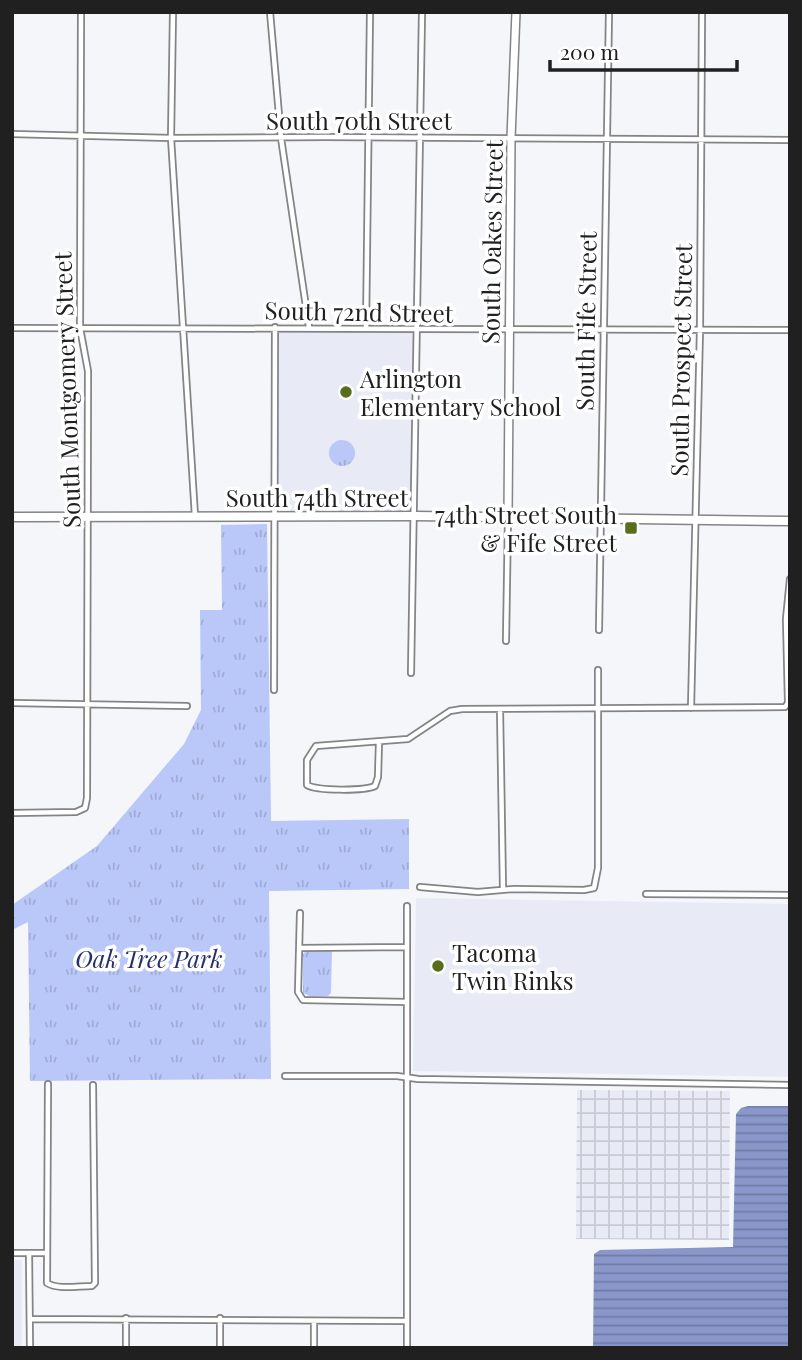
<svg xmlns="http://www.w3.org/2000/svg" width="802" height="1360" font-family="'Playfair Display',serif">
	<defs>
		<pattern id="industrial-grid" width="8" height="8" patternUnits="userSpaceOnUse" patternTransform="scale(1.75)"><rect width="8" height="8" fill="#e8ebf6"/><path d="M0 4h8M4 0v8" fill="none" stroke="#c7c9d3"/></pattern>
		<pattern id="grass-tufts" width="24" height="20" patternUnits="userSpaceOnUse" patternTransform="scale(1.75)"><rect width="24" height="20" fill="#b9c7f9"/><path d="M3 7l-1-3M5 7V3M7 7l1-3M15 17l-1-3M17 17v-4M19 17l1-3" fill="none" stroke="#9fabd5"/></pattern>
		<pattern id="water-rules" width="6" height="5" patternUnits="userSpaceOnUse" patternTransform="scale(1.75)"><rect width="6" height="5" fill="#8997cb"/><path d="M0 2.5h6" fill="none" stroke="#707ba4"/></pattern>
	</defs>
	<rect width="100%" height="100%" fill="#f5f6fa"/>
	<path fill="#e8ebf6" d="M275 327 417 329 415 516H275Z
		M416 898 790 904V1077L413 1071Z
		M12 1260H22V1348H12Z"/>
	<path fill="url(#industrial-grid)" d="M577 1090 730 1091 729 1240 576 1239Z"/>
	<path fill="url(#grass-tufts)" d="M329 453a13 13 0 1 1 26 0a13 13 0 1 1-26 0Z
		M267 524 271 821 409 819V889L269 891 271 1079 30 1081 28 922 12 930V905L97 846 184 744 201 710 200 610H222L221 525Z
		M308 949 332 950 331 993 328 996H309L303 993V954Z"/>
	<path fill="url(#water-rules)" d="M748 1106H790V1348H593L594 1254 600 1250 733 1247 736 1114 741 1108Z"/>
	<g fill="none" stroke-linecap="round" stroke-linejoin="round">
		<defs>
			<path id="street" d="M173 12 171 138 195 516
				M270 12 281 138 309 327
				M12 134 171 138 326 137 790 140
				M12 328 790 330
				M366 329 370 12
				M599 630 609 12
				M506 641 508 518
				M411 673 422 12
				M274 690 275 327
				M12 703 187 706
				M691 708 700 330 702 12
				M500 709 503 889
				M379 742 378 777 375 786C364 791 317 791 307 785V760L316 746 408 739 450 711 462 709 785 707 788 703 786 619 790 579
				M12 813 76 812 85 808 87 798 88 371 80 328 81 12
				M420 887 478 892 514 889 584 890 594 888 598 868V670
				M646 894 790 895
				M300 913 298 992 303 1000 407 1002
				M300 948 407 947
				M285 1076H397L418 1079 790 1085
				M48 1084 47 1283C58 1290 78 1286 92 1286L95 1283 93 1085
				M12 1253H46
				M29 1253 30 1348
				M126 1318V1348
				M30 1319 406 1321
				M314 1321V1348
				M220 1348V1318
				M407 1348V906"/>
			<path id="secondary" d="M508 517 511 138 516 12"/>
			<path id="primary" d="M12 517 415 516 790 521"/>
		</defs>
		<use href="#street" stroke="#848487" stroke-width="8"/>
		<use href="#secondary" stroke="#848487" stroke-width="10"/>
		<use href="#primary" stroke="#848487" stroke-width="11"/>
		<use href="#street" stroke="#fff" stroke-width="4.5"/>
		<use href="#secondary" stroke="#fff" stroke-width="7"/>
		<use href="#primary" stroke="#fff" stroke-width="8"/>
	</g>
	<g fill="#596e1c" stroke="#fff" stroke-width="2.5">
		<circle cx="346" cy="392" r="7"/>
		<rect x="624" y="521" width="14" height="14" rx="3.5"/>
		<circle cx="438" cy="966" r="7"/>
	</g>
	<g text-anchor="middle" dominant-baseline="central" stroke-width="7" stroke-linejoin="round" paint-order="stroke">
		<g font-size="24" fill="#202021" stroke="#fff">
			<text x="359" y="120">South 70th Street</text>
			<text transform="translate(491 242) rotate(-89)">South Oakes Street</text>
			<text transform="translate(359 311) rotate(1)">South 72nd Street</text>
			<text transform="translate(585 321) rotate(-89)">South Fife Street</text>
			<text transform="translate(680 360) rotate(-89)">South Prospect Street</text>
			<text transform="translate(66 390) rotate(-92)">South Montgomery Street</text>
			<text x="317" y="497">South 74th Street</text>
		</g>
		<g font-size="24" fill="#202021" stroke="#fff" text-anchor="start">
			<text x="360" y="378">Arlington<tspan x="360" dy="28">Elementary School</tspan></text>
			<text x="617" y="514" text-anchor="end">74th Street South<tspan x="617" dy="28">&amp; Fife Street</tspan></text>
			<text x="452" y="952">Tacoma<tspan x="452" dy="28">Twin Rinks</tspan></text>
		</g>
		<g font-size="24" font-style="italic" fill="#252f6d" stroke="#fff">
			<text x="149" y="958">Oak Tree Park</text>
		</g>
	</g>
	<rect width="802" height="1360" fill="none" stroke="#202021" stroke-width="28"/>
	<path d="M550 60v10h187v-10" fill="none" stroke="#202021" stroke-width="3.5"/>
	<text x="560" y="60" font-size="21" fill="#202021" stroke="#ffffff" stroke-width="5" paint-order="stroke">200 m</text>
</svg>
